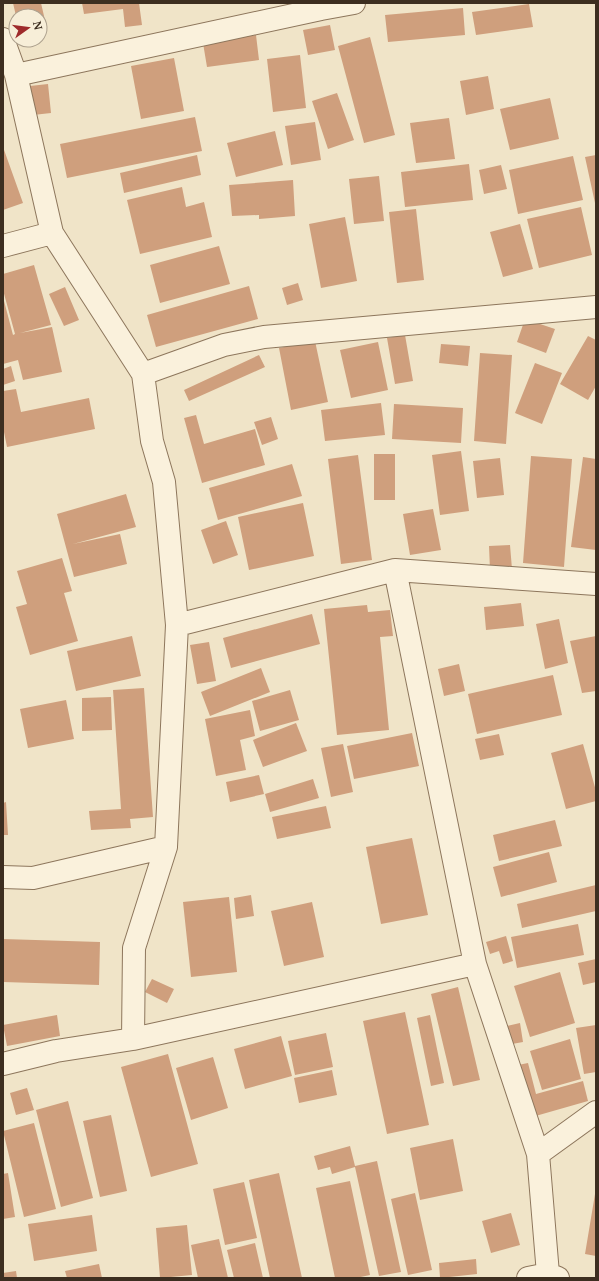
<svg xmlns="http://www.w3.org/2000/svg" width="599" height="1281" font-family="'Noto Serif',serif">
	<rect width="100%" height="100%" fill="#f0e4c8"/>
	<path fill="#cf9f7d" d="M13 3H41L47 29 40 30V16H16Z
		M82 3H139L142 25 125 27 123 9 84 14Z
		M529 4 533 27 476 35 472 12Z
		M463 8 465 35 388 42 385 15Z
		M330 25 335 50 308 55 303 30Z
		M256 35 259 60 207 67 203 43Z
		M370 37 395 135 364 143 338 46Z
		M300 55 306 108 273 112 267 59Z
		M174 58 184 111 141 119 131 66Z
		M488 76 494 109 466 115 460 81Z
		M48 84 51 113 33 115 30 86Z
		M337 93 354 140 328 149 312 101Z
		M550 98 559 139 510 150 500 109Z
		M195 117 202 151 67 178 60 144Z
		M449 118 455 159 416 163 410 123Z
		M315 122 321 160 291 165 285 126Z
		M275 131 283 165 236 177 227 143Z
		M3 147 23 203 3 210Z
		M197 155 201 175 124 193 120 173Z
		M596 155V203H595L585 157Z
		M573 156 583 200 518 214 509 170Z
		M469 164 473 200 405 207 401 172Z
		M501 165 507 189 484 194 479 170Z
		M379 176 384 221 354 224 349 179Z
		M293 180 295 216 259 219V215L232 216 229 185Z
		M182 187 186 207 204 202 212 237 140 254 127 200Z
		M581 207 592 255 539 268 527 219Z
		M416 209 424 280 397 283 389 212Z
		M345 217 357 281 321 288 309 224Z
		M520 224 533 269 503 277 490 232Z
		M219 246 230 284 160 303 150 265Z
		M34 265 51 325 20 333 52 327 62 372 23 380 18 360 3 364V297L13 335 15 334 3 290V274Z
		M298 283 303 300 287 305 282 288Z
		M249 286 258 319 156 347 147 315Z
		M65 287 79 320 64 326 49 294Z
		M525 319 555 329 546 353 517 342Z
		M405 335 413 381 395 384 387 338Z
		M588 336 596 340V386L588 400 560 384Z
		M315 341 328 402 291 410 279 348Z
		M378 342 388 390 351 398 340 350Z
		M441 344 470 346 468 366 439 363Z
		M480 353 512 355 506 444 474 441Z
		M259 355 265 367 189 401 184 390Z
		M535 363 562 373 542 424 515 413Z
		M11 366 15 381 3 385V369Z
		M16 389 21 412 89 398 95 429 7 447 3 427V391Z
		M381 403 385 435 325 441 321 410Z
		M394 404 463 408 461 443 392 439Z
		M196 415 204 444 255 429 265 465 202 483 184 418Z
		M271 417 278 439 262 445 254 422Z
		M461 451 469 511 440 515 432 455Z
		M374 454H395V500H374Z
		M358 455 372 560 341 564 328 459Z
		M531 456 572 459 564 567 523 563Z
		M583 457 596 459V550L571 547Z
		M500 458 504 495 477 498 473 461Z
		M292 464 302 496 218 520 209 488Z
		M126 494 136 527 73 544 120 534 127 564 74 577 57 514Z
		M303 503 314 556 249 570 238 517Z
		M433 509 441 550 410 555 403 514Z
		M226 521 238 555 213 564 201 530Z
		M510 545 512 569 490 570 489 546Z
		M62 558 72 591 64 593 78 641 30 655 16 607 27 604 17 571Z
		M521 603 524 626 486 630 484 607Z
		M367 605 368 612 390 610 393 636 380 637 389 730 337 735 324 609Z
		M312 614 320 644 231 668 223 638Z
		M559 619 568 663 545 669 536 624Z
		M132 636 141 676 76 691 67 651Z
		M596 636V691L582 693 570 641Z
		M209 642 216 681 197 684 190 645Z
		M459 664 465 691 444 696 438 669Z
		M261 668 270 692 210 716 201 692Z
		M553 675 562 715 477 734 468 694Z
		M144 688 153 817 130 819 131 828 91 830 89 811 121 809 113 690Z
		M290 690 299 720 260 731 252 701Z
		M111 697 112 730 82 731V698Z
		M66 700 74 739 28 748 20 709Z
		M250 710 255 736 240 740 246 770 216 776 205 719Z
		M296 723 307 751 263 767 253 740Z
		M412 733 419 766 354 779 347 746Z
		M499 734 504 755 480 760 475 739Z
		M343 744 353 792 331 797 321 748Z
		M583 744 596 791V801L566 809 551 753Z
		M259 775 264 794 230 802 226 782Z
		M313 779 319 798 270 812 265 794Z
		M6 802 8 835H3V803Z
		M326 806 331 828 277 839 272 817Z
		M555 820 562 846 499 861 493 835Z
		M412 838 428 915 381 924 366 847Z
		M549 852 557 882 501 897 493 867Z
		M596 885V911L522 928 517 904Z
		M251 895 254 916 236 919 234 898Z
		M229 897 237 972 191 977 183 902Z
		M312 902 324 957 284 966 271 911Z
		M578 924 584 955 517 968 511 937Z
		M506 936 513 961 503 964 499 951 490 954 486 942Z
		M3 939 100 942 99 985 3 982Z
		M596 959V982L583 985 578 963Z
		M560 972 575 1023 530 1037 514 986Z
		M152 979 174 989 167 1003 145 992Z
		M458 987 480 1080 453 1086 431 994Z
		M405 1012 429 1125 387 1134 363 1021Z
		M57 1015 60 1036 7 1046 3 1025Z
		M430 1015 444 1083 431 1086 417 1018Z
		M520 1023 523 1042 506 1045 503 1027Z
		M596 1025V1072L584 1074 576 1028Z
		M326 1033 333 1067 295 1075 288 1041Z
		M281 1036 292 1076 245 1089 234 1049Z
		M570 1039 581 1079 542 1090 530 1051Z
		M168 1054 198 1164 151 1177 121 1067Z
		M213 1057 228 1108 191 1120 176 1068Z
		M528 1063 536 1094 583 1081 588 1101 532 1117 518 1065Z
		M332 1070 337 1095 299 1103 294 1078Z
		M27 1088 34 1110 16 1115 10 1093Z
		M68 1101 93 1198 61 1207 36 1110Z
		M111 1115 127 1191 100 1197 83 1121Z
		M34 1123 56 1209 24 1217 3 1131Z
		M453 1139 463 1191 420 1200 410 1148Z
		M350 1146 355 1166 377 1161 401 1272 379 1276 355 1167 332 1174 330 1167 318 1170 314 1156Z
		M8 1173 15 1217 3 1219V1174Z
		M279 1173 302 1278H270L249 1180Z
		M350 1181 370 1275 356 1278H335L316 1188Z
		M244 1182 257 1238 225 1245 213 1189Z
		M415 1193 432 1270 408 1275 391 1199Z
		M595 1194H596V1256L585 1254Z
		M511 1213 520 1245 491 1253 482 1221Z
		M92 1215 97 1251 34 1261 28 1224Z
		M187 1225 192 1275 160 1278 156 1228Z
		M219 1239 228 1278H198L191 1245Z
		M255 1243 263 1278H234L227 1250Z
		M476 1259 477 1274 440 1278 439 1263Z
		M99 1264 102 1278H67L65 1271Z
		M16 1271 17 1278H3V1273Z"/>
	<g fill="none" stroke-linecap="round" stroke-linejoin="round">
		<defs>
			<path id="minor" d="M3 39 16 75 52 233 143 374 152 441 164 482 177 625 395 570 596 584
				M16 75 321 9 354 3
				M3 246 52 233
				M143 374 224 345 264 337 596 307
				M395 570 475 964 538 1154 548 1274
				M3 877 33 878 166 847
				M133 1039 134 948 166 847 177 625
				M3 1064 56 1051 133 1039 475 964
				M538 1154 596 1112
				M528 1278 548 1274 558 1278"/>
		</defs>
		<use href="#minor" stroke="#8d765c" stroke-width="24"/>
		<use href="#minor" stroke="#faf1dc" stroke-width="22"/>
	</g>
	<rect width="599" height="1281" fill="none" stroke="#3d2e20" stroke-width="8"/>
	<g transform="translate(28 28) rotate(76)"><circle r="19" fill="#f7eed8" stroke="#ada18e"/>
	<path d="M0-3L7 15L0 10L-7 15Z" fill="#9e2a2b"/>
	<text y="-6" font-size="11" font-weight="bold" text-anchor="middle" fill="#3d2e20">N</text>
	</g>
</svg>
